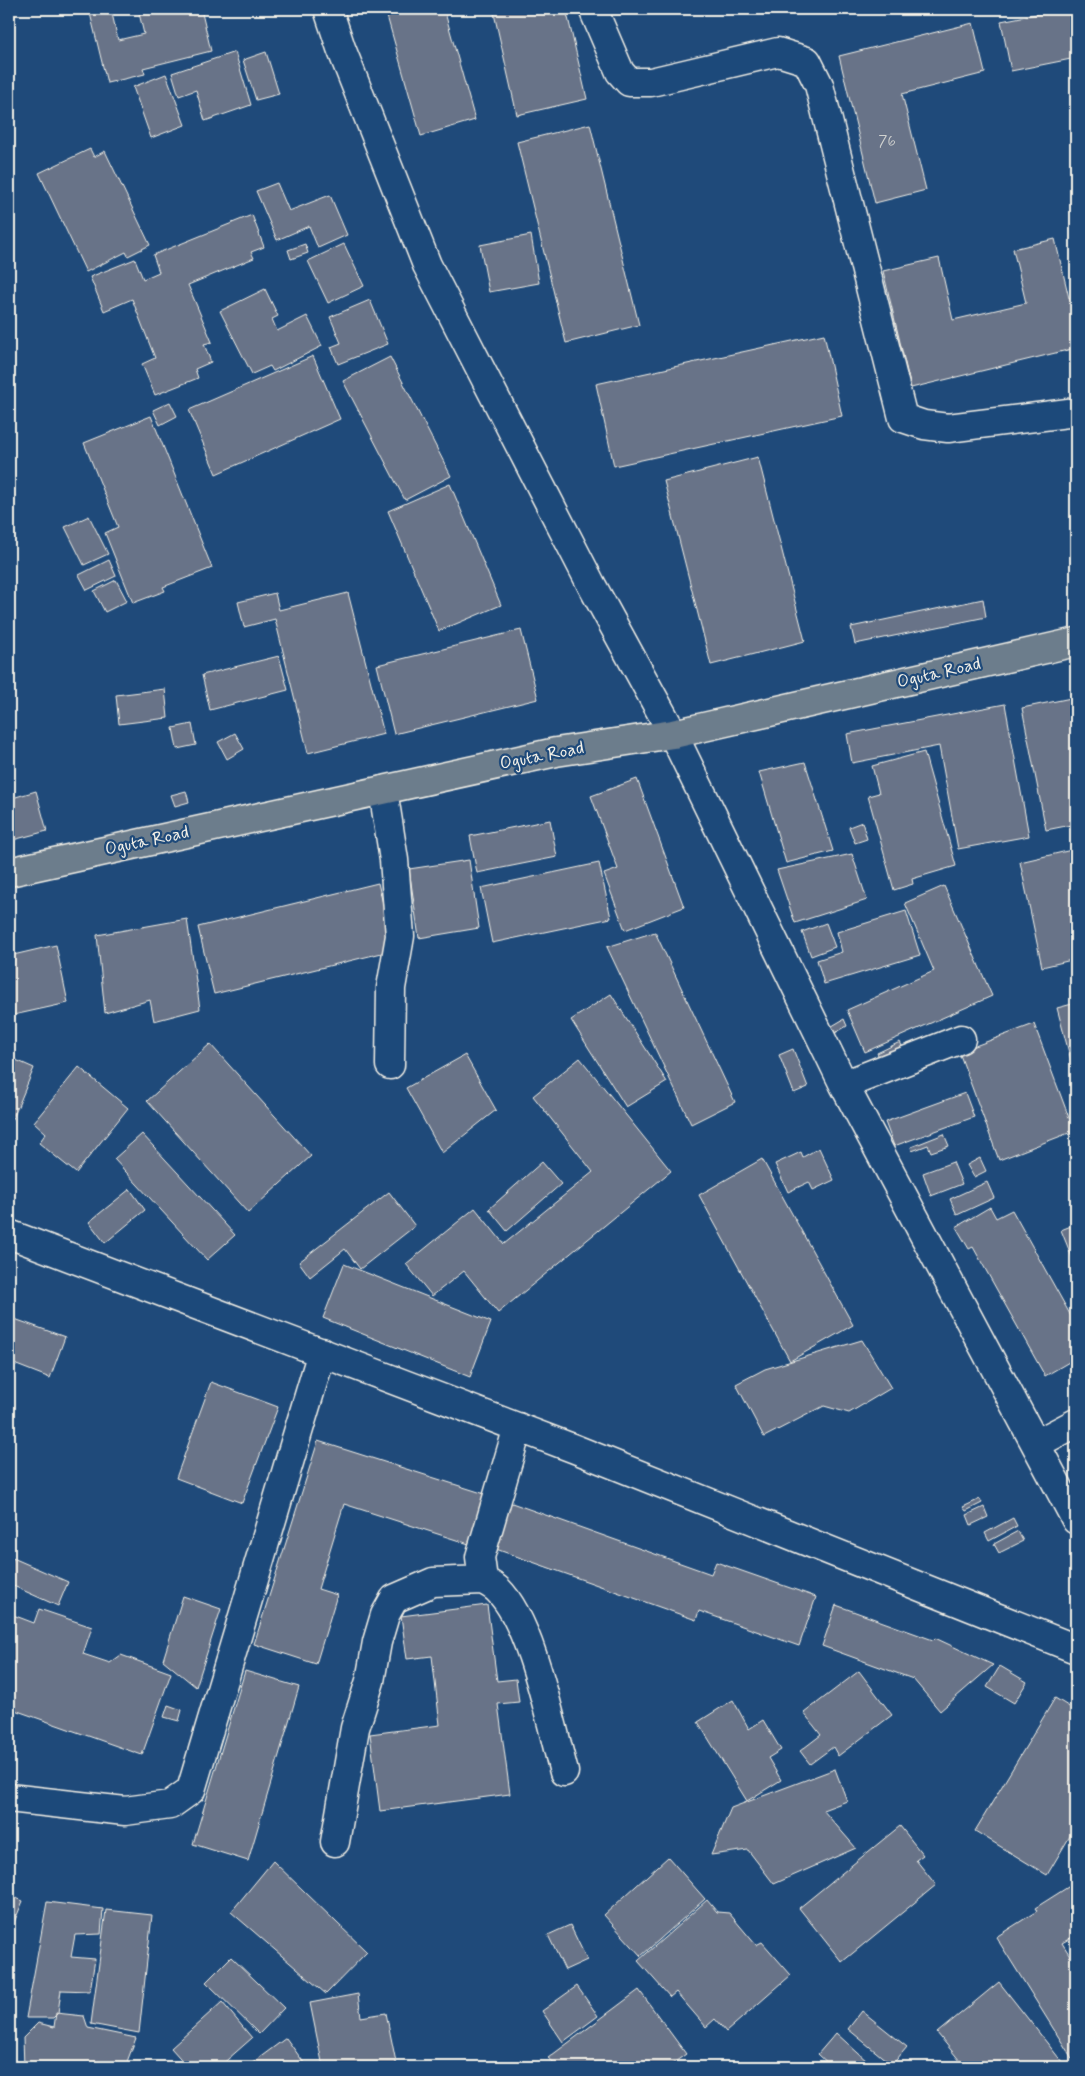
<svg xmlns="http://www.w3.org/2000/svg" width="1085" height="2076" font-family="Mynerve,sans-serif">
	<rect width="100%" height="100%" fill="#1f4a7a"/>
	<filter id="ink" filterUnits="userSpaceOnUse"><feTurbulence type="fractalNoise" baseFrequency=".02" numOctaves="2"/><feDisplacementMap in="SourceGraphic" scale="10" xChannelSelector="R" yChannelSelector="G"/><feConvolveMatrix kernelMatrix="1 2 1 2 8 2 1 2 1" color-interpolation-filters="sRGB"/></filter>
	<g filter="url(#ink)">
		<path fill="#687388" stroke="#f4f1e8" d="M89 9H111L118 40 144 34 138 9H201L211 51 143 68 145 74 107 83Z
			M385 9H444L475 120 421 136Z
			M493 9H566L587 99 517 115Z
			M1062 9H1076V58L1011 71 1001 21Z
			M973 23 985 73 902 94 926 190 875 203 839 56Z
			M235 52 251 105 205 121 196 90 179 96 172 73Z
			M266 52 279 94 256 100 243 60Z
			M166 74 185 125 151 138 133 87Z
			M590 124 639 325 566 343 517 142Z
			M90 149 94 157 105 151 150 245 128 256 126 252 86 272 39 173Z
			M277 183 289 211 330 195 347 235 318 248 309 226 277 240 256 191Z
			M252 215 264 247 251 252 254 258 188 285 212 342 204 344 211 362 195 369 198 378 155 395 142 364 155 358 132 299 104 311 90 277 135 259 143 279 159 272 153 255Z
			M531 235 539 283 489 292 480 245Z
			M1055 239 1069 298 1076 296V348L911 388 883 271 939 258 953 320 1026 303 1013 249Z
			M305 244 308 253 291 259 288 250Z
			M344 244 364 286 328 303 308 261Z
			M265 289 278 316 272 319 277 331 307 316 322 346 273 371 270 366 252 374 220 311Z
			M370 300 388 344 338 364 331 347 341 343 330 317Z
			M824 334 842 416 614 466 596 384Z
			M313 356 340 419 216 474 189 410Z
			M390 357 451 476 405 500 343 381Z
			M170 402 177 416 160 425 153 410Z
			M151 416 212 568 163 587 165 591 133 603 105 533 118 527 84 443Z
			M758 457 805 641 711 665 664 481Z
			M450 484 501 605 439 631 388 511Z
			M89 516 108 554 84 565 65 527Z
			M109 560 116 576 87 590 79 575Z
			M116 580 127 601 105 612 94 591Z
			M275 593 279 610 348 593 384 734 308 753 275 619 244 627 238 602Z
			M983 599 986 617 855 644 851 627Z
			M521 630 538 699 394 734 377 665Z
			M279 656 288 690 210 710 202 675Z
			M165 689 168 718 119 724 116 695Z
			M1076 697V824L1046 830 1022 708Z
			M1005 704 1029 836 958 849 939 746 852 763 847 734Z
			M192 724 196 745 177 749 173 728Z
			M235 733 244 749 227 759 218 742Z
			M924 752 956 866 912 879 913 884 894 890 868 796 879 793 872 766Z
			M805 762 833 851 786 863 759 772Z
			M637 779 684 907 625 930 604 874 618 869 591 796Z
			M36 791 47 831 9 841V799Z
			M186 791 189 802 175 806 171 795Z
			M550 820 557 857 477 873 470 836Z
			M862 822 867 839 855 843 849 827Z
			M1076 849V959L1042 967 1020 862Z
			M852 854 867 900 795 923 777 870Z
			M469 860 479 928 419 938 409 869Z
			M599 863 611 918 492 943 481 888Z
			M378 883 394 950 214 994 198 927Z
			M944 886 992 996 865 1052 847 1010 934 971 905 903Z
			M906 911 920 955 824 984 817 960 842 952 837 932Z
			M187 919 200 1009 154 1021 150 1000 105 1013 97 935Z
			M826 923 835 947 811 956 802 932Z
			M655 932 735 1102 691 1124 607 947Z
			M56 945 68 1003 9 1016V956Z
			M611 994 667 1082 626 1107 571 1020Z
			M1076 1003V1079L1057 1008Z
			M844 1019 847 1026 830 1036 827 1029Z
			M1034 1024 1074 1131 999 1160 959 1052Z
			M900 1042 905 1052 882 1063 877 1053Z
			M210 1044 311 1156 248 1213 147 1101Z
			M793 1049 808 1087 794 1093 779 1055Z
			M465 1055 496 1110 442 1153 406 1088Z
			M9 1057 34 1068 9 1128Z
			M580 1058 671 1171 498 1313 464 1271 432 1296 406 1264 475 1208 504 1244 593 1172 533 1096Z
			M79 1067 128 1108 76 1173 39 1143 46 1133 34 1122Z
			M965 1093 974 1117 894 1146 885 1122Z
			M142 1134 235 1235 207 1260 114 1159Z
			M944 1134 949 1146 931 1152 928 1145 912 1151 911 1147Z
			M819 1148 834 1180 813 1190 809 1182 788 1192 775 1164 801 1152 803 1157Z
			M980 1158 986 1171 974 1177 967 1165Z
			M762 1159 853 1325 790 1361 699 1195Z
			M542 1162 561 1184 507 1231 489 1209Z
			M953 1162 962 1184 931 1196 923 1173Z
			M987 1182 994 1198 957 1215 950 1199Z
			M130 1189 145 1210 105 1243 89 1222Z
			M389 1192 415 1226 360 1269 345 1249 310 1277 299 1262Z
			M990 1207 996 1218 1012 1210 1076 1325V1358L1045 1376 973 1247 969 1249 956 1227Z
			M1076 1224V1267L1061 1230Z
			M344 1264 491 1322 470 1377 323 1318Z
			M9 1317 65 1337 50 1378 9 1362Z
			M862 1340 891 1388 849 1413 824 1406 764 1437 736 1384 765 1369Z
			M211 1382 278 1407 242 1503 176 1478Z
			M318 1441 485 1494 469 1544 344 1504 318 1589 337 1595 316 1664 254 1644Z
			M980 1499 982 1503 966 1511 963 1507Z
			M509 1502 711 1574 716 1562 816 1597 799 1646 699 1611 696 1620 493 1548Z
			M984 1507 988 1517 971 1525 967 1515Z
			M1013 1518 1017 1526 989 1541 985 1533Z
			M1018 1531 1023 1541 999 1553 994 1544Z
			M13 1558 68 1582 58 1606 9 1584V1569Z
			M183 1596 221 1609 196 1687 163 1660Z
			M487 1605 497 1681 516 1679 519 1702 498 1704 510 1794 380 1811 370 1734 440 1725 432 1656 407 1659 401 1616Z
			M836 1605 933 1640 935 1638 993 1665 940 1711 913 1679 822 1646Z
			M39 1609 92 1627 83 1654 110 1663 121 1655 171 1673 142 1755 9 1708V1628L13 1615 34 1623Z
			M1000 1666 1027 1682 1014 1703 987 1687Z
			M245 1671 299 1687 248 1861 193 1844Z
			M859 1671 892 1715 838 1756 833 1747 810 1764 800 1751 821 1735 804 1713Z
			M1055 1698 1076 1711V1826L1047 1875 975 1831Z
			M733 1700 749 1729 763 1720 781 1750 768 1758 781 1780 747 1801 698 1722Z
			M168 1705 182 1710 179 1721 164 1717Z
			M835 1769 847 1801 823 1810 856 1848 774 1884 748 1850 711 1855 731 1808Z
			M900 1826 923 1855 916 1860 936 1885 842 1962 799 1908Z
			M668 1857 705 1899 641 1956 604 1915Z
			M273 1861 367 1952 326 1994 231 1912Z
			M1076 1882V1935L1062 1943 1076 1965V2059L1073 2060 996 1937 1037 1911 1035 1908Z
			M9 1895 23 1901 9 1934Z
			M707 1900 717 1912 729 1913 756 1945 762 1942 791 1975 726 2032 715 2019 706 2027 676 1992 670 1997 638 1961Z
			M47 1902 103 1909 101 1934 75 1935 71 1957 95 1959 90 1991 61 1990 58 2013 53 2018H26Z
			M106 1910 152 1915 139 2033 91 2024Z
			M570 1925 587 1960 565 1970 548 1935Z
			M231 1957 284 2008 259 2034 206 1982Z
			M999 1982 1066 2067H965L937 2033Z
			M577 1986 598 2016 563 2042 542 2011Z
			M639 1990 686 2054 668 2067H560L548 2058Z
			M358 1994 361 2017 386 2013 397 2067H323L310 2003Z
			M222 2002 252 2038 219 2067H188L171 2048Z
			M862 2011 907 2047 892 2065 848 2029Z
			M56 2013 84 2016 88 2028 136 2038 125 2067H24L23 2038 38 2023 54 2027Z
			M836 2033 868 2062 863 2067H832L818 2054Z
			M286 2038 307 2067H247Z"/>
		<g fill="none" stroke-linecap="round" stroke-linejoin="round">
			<defs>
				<path id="minor" d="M328 9 341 48 427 265 591 584 673 734 844 1085 1076 1520
					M593 9 620 72 629 82H651L778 52 807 61 819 85 903 418 924 425 948 428 1076 412
					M383 790 394 860 400 936 391 988 390 1065
					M844 1085 961 1039
					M9 1234 575 1449 1076 1649
					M518 1427 480 1557 483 1580C488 1583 494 1586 498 1590 532 1623 551 1725 564 1772
					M1036 1444 1076 1423
					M9 1798 125 1811 170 1805 191 1790 322 1352
					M335 1842 355 1728 370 1681 377 1642 385 1615 394 1599 433 1582 483 1580"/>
				<path id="major" d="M9 872 556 752 673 734 1076 642"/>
			</defs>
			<use href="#minor" stroke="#f4f1e8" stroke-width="31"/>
			<use href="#major" stroke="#f4f1e8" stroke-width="31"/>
			<use href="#minor" stroke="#1f4a7a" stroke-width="28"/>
			<use href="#major" stroke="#6c7d8c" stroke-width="28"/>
		</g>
	</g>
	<g text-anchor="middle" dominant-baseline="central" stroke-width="4.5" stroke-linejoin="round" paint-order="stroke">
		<g font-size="15" fill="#d1d2d0">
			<text x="887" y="142">76</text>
		</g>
		<g font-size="18" fill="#f4f1e8" stroke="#1f4a7a">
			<text transform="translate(939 673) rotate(-13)">Oguta Road</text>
			<text transform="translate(542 756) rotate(-11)">Oguta Road</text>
			<text transform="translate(147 841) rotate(-12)">Oguta Road</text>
		</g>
	</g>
	<rect width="1085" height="2076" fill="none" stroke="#1f4a7a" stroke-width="30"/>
	<rect x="15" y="15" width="1055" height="2046" fill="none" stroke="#f4f1e8" stroke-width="2" filter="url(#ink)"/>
</svg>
